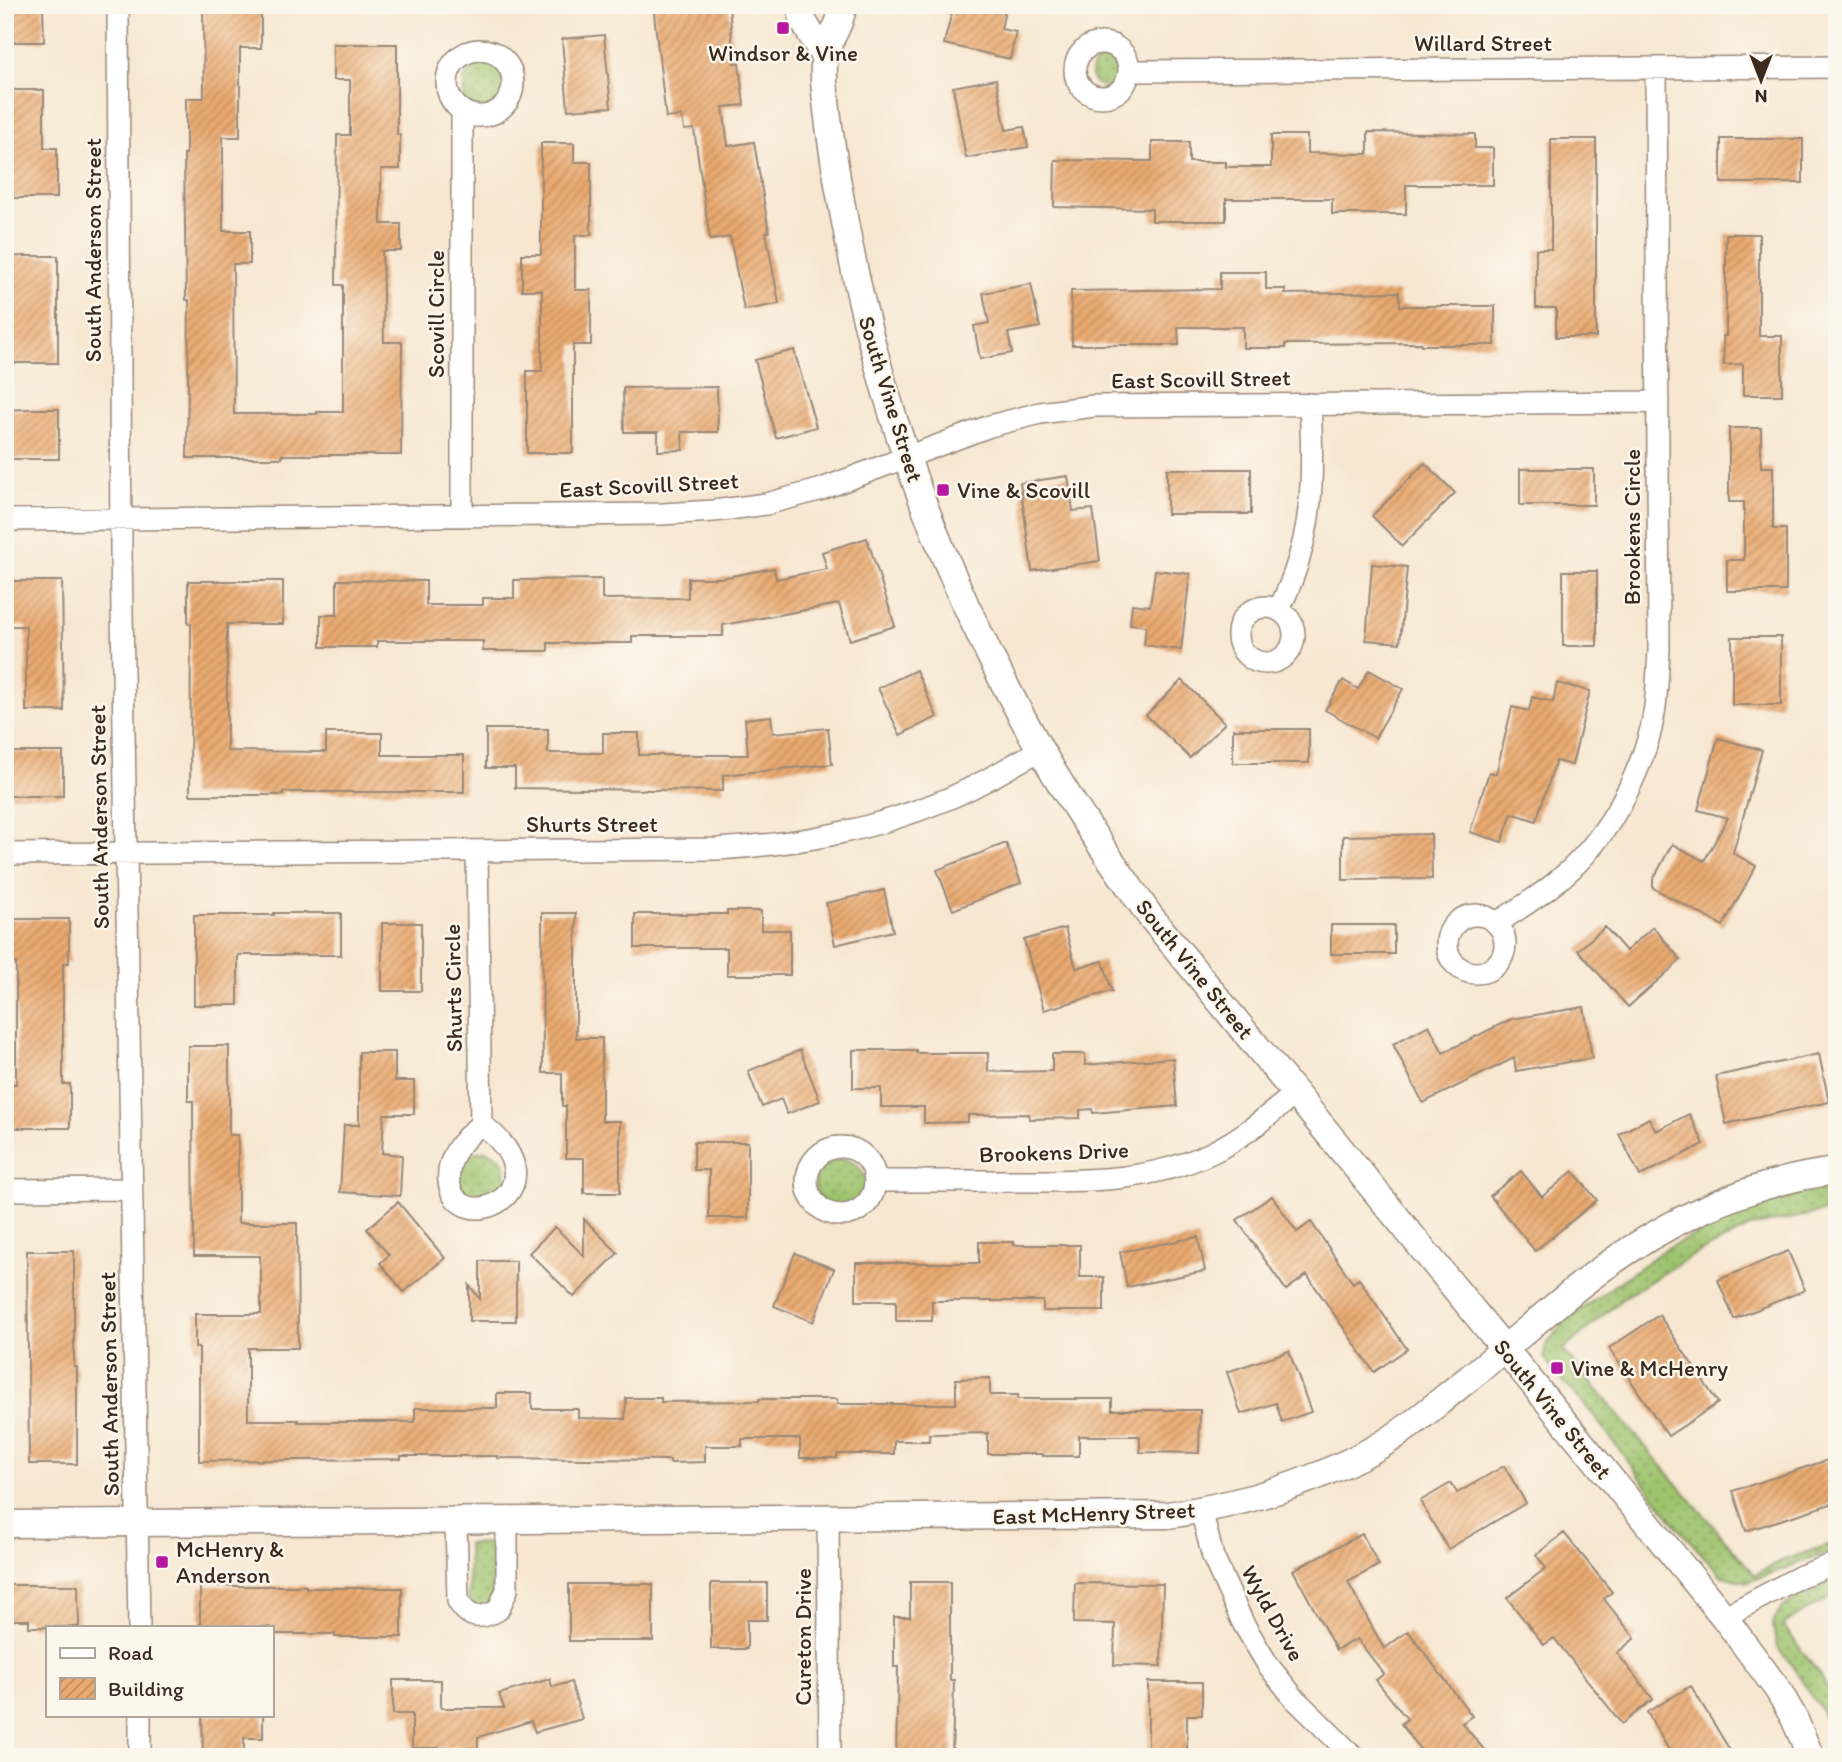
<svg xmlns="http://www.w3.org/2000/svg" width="1842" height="1762" font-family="Itim,sans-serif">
	<defs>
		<pattern id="grass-dots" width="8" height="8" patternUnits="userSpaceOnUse" patternTransform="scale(1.75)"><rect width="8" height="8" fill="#9fc46e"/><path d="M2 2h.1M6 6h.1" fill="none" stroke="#839f5a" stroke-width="1.8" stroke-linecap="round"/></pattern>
		<pattern id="building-hatch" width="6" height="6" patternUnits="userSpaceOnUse" patternTransform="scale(1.75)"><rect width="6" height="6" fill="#eaaa71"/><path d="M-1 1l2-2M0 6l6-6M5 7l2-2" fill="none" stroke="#bf8b5c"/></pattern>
	</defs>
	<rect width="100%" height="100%" fill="#fbf7ec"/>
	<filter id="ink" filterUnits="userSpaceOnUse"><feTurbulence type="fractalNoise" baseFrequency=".0143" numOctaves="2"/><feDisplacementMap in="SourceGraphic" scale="14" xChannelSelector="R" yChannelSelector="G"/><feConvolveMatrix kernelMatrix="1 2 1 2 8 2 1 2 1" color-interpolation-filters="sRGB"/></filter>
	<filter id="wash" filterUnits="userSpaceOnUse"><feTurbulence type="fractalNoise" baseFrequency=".00686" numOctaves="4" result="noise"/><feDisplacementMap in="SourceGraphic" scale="28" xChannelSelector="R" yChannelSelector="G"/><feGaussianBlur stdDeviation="1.57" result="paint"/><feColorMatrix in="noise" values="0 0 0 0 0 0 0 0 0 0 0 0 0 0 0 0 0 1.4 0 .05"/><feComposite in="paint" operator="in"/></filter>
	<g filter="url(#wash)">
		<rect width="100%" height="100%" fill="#f7e7d1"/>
		<path fill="url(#grass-dots)" stroke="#6d7746" stroke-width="2" d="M1091 73a13 13 0 1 1 26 0a13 13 0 1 1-26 0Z
			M482 63C484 63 492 64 493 65 511 74 510 98 494 107 486 111 474 109 466 109 463 87 458 72 482 63Z
			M487 1151C509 1159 506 1168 505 1188L478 1201C474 1198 467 1195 463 1191 454 1181 459 1162 470 1155 475 1152 481 1151 487 1151Z
			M815 1184a25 25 0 1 1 50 0a25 25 0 1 1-50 0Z
			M1837 1186V1209L1750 1227 1690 1257 1623 1298 1563 1350 1755 1575 1781 1561 1837 1542V1549L1748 1582 1722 1576 1680 1530 1590 1411 1552 1369 1544 1357 1546 1345 1565 1321 1665 1249 1750 1209 1819 1187Z
			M491 1543 493 1606H469L468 1544Z
			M1837 1580V1595L1806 1610 1783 1625 1822 1678 1837 1709V1751L1820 1708 1792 1666 1777 1647 1773 1626 1774 1620 1783 1607 1795 1599Z"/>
		<g id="blocks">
			<path fill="url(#building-hatch)" d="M5 5H43L44 42H10V25H5Z
				M203 5H261V48H240V137H223V231H250V264H233L234 414H317V412H343V285H336L337 135H350V80H333V44H397V135H400V169H381V224H401V251H382L384 342H402L401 455H282V458H187L189 300H186L184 154H186V98H204Z
				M653 5H729L734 63H739L744 105 723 107 728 146 754 142 769 232H766L779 304 744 310 730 237 710 240 694 129 684 130 682 116 666 118Z
				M966 5H1006L1001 29 1016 32 1010 59 944 44 953 7 965 10Z
				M604 35 611 107 568 110 562 39Z
				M996 79 1006 130 1024 127 1028 147 966 158 953 87Z
				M12 90H44V148H57V198H5V108H12Z
				M1368 132 1475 134V148H1493V185H1406V214H1332V199H1226V221H1152V209L1054 207 1055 160 1152 161V142H1189V162H1226V167H1271V135H1307V153L1368 154Z
				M1551 139H1596V337H1556V308H1536V249H1551Z
				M1721 139H1803V183H1721Z
				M541 143H574V162H591V235H575V290H591V345H573V453H527V371H542V290H522V254H541Z
				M1726 234H1759V336H1782V395H1743V364L1724 365 1723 336H1726Z
				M25 256H58V363H5V257Z
				M1220 272H1266V289H1285V294L1399 292 1400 306H1495V345H1421V343L1285 344V348H1243V327H1178L1179 345H1072L1071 291 1220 289Z
				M1031 284 1040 327 1008 333 1012 353 980 359 974 326 989 323 983 293Z
				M794 350 816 427 776 438 755 360Z
				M717 387 718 432H682L683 450 658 451V432H624L623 388Z
				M26 409H59V459H5V410Z
				M1729 428H1761V467H1773V529H1786V591H1727V560H1744V502H1729Z
				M1425 463 1455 493 1402 546 1372 516Z
				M1167 469H1251V514H1167Z
				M1520 469H1594V505H1520Z
				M1068 476 1073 511 1093 509 1100 561 1032 571 1020 483Z
				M867 538 895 626 850 640 839 604 723 625V636H632V643H548V651H483V641H377V647H321V615H337V580L426 581V605H483V598H514V580L602 579V599L688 598V578H721L774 568 776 579 827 569 822 552Z
				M1372 564 1407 567 1400 643 1366 640Z
				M1155 570 1190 574 1181 650 1144 645 1146 626 1130 624 1132 604 1150 606Z
				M1563 571H1597V646H1563Z
				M5 581H62L64 711H26V626H5Z
				M188 581H283V624H227V751L326 752V733H382V755H464V792H283V795H190L191 624H188Z
				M1732 637H1781V705H1732Z
				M916 670 937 717 900 735 878 688Z
				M1369 670 1403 689 1375 738 1325 710 1343 680 1358 689Z
				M1182 680 1225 723 1190 758 1146 715Z
				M1557 683 1590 691 1572 765 1556 761 1536 821 1512 813 1502 842 1470 832 1489 772 1496 774 1512 707 1529 711 1532 697 1553 702Z
				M771 716 773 733 828 728 832 764 723 775V791L515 788V768H486V729H548V753H603V733H639V755H748L745 719Z
				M1233 729H1309V763H1233Z
				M1718 738 1762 750 1733 853 1756 866 1723 926 1653 888V880L1672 844 1704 861 1728 818 1698 810Z
				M5 752H63V796H5Z
				M1431 834 1432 879 1343 880V836Z
				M1006 843 1021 883 953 910 937 870Z
				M884 890 893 931 835 945 826 903Z
				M727 911H761V930H790V975H727V948H635V914H727Z
				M274 913H341V955H238V1005H194V915H274Z
				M542 913H576V1038H602V1121H620V1193H584V1158H566V1106H562V1073H543Z
				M5 919H69V963H63V1084H70V1128H5V1084H16V963H5Z
				M382 923H421V991H382Z
				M1331 925H1394V954H1331Z
				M1605 927 1626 951 1653 927 1681 960 1628 1007 1578 950Z
				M1065 928 1076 968 1103 961 1112 991 1044 1010 1024 940Z
				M1584 1007 1592 1058 1516 1071 1514 1058 1423 1103 1393 1044 1429 1025 1443 1053 1511 1019Z
				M188 1046H229V1135H238V1223H297L298 1348H248V1420H298V1422H415V1408H497V1393H532V1409H578V1418L625 1419 626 1398H661V1402L759 1401V1399H837V1404H956V1379L990 1378V1395H1018V1399H1112V1410H1200L1199 1453 1140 1452V1436H1079V1456H1043V1454H988V1433L929 1434V1441H894V1454H837V1458H800V1439H742V1446H705V1462L670 1463V1460L497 1458V1456H401V1459L199 1461V1348H195V1314H261V1273L260 1256H194L193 1101H188Z
				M800 1050 820 1101 787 1114 781 1099 762 1107 748 1071Z
				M853 1050H916V1053H988V1071L1007 1072 1052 1071V1054H1085V1065L1173 1058 1177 1106 1093 1113 1092 1109 1080 1110V1118L1029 1119V1114L968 1115V1122L924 1123V1107H881V1088H853Z
				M359 1052H395V1081H414V1114H384L382 1153 402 1155 400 1196 340 1192 344 1125H359Z
				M1819 1054 1829 1102 1726 1124 1716 1076Z
				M1689 1114 1704 1144 1640 1176 1619 1134 1649 1118 1656 1131Z
				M694 1142H748V1218H709V1170H694Z
				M1521 1171 1542 1197 1573 1171 1597 1200 1535 1251 1490 1196Z
				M1272 1196 1297 1232 1311 1222 1353 1283 1359 1279 1407 1349 1374 1372 1307 1275 1286 1290 1237 1220Z
				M398 1202 445 1258 404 1292 380 1263 389 1255 367 1229Z
				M584 1219 618 1253 574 1297 529 1253 555 1227 584 1256Z
				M1198 1237 1205 1271 1127 1287 1120 1252Z
				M979 1242H1014V1245H1080V1277H1104V1311H1043V1301H932V1321H896V1301H856V1263H979Z
				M27 1251H74V1367H77V1464H29Z
				M1788 1251 1805 1290 1734 1319 1718 1280Z
				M795 1253 834 1269 813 1322 774 1306Z
				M480 1261H516V1321H469V1285L480 1299Z
				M1659 1315 1718 1403 1668 1436 1609 1348Z
				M1289 1351 1311 1412 1282 1422 1276 1403 1241 1414 1227 1372Z
				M1837 1457V1502L1746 1531 1733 1491Z
				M1504 1466 1526 1503 1448 1549 1420 1501 1451 1483 1457 1493Z
				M1564 1533 1612 1592 1604 1599 1635 1638 1617 1653 1653 1699 1622 1724 1554 1638 1544 1645 1507 1598 1546 1568 1536 1555Z
				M1362 1534 1379 1565 1348 1582 1384 1649 1408 1631 1472 1716 1462 1723 1490 1757H1426L1401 1724 1407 1719 1376 1680 1384 1674 1357 1639 1336 1650 1293 1570Z
				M910 1582H950V1680H954L952 1757H896L898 1667H894V1617H910Z
				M711 1583H767V1620H747V1649H711Z
				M1075 1583 1163 1584 1161 1666 1114 1665 1115 1624 1074 1623Z
				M569 1584H653V1641H569Z
				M5 1585H78L79 1627H29V1620H5Z
				M200 1586H306V1588H402V1637H335V1634H271V1627H200Z
				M550 1679 552 1687 571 1682 582 1719 535 1732 531 1721 478 1737V1748H412V1714H393V1680H441V1708H504L499 1694Z
				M1148 1682H1202V1715H1187V1751H1148Z
				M1691 1686 1734 1757H1673L1647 1712Z
				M202 1715H263V1738H244V1757H203Z"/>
		</g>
	</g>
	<g filter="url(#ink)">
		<use href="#blocks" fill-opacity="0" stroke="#998878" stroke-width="2"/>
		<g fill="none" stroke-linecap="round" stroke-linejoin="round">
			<defs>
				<path id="minor" d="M118 5 121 551 139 1627
					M1075 70a27 27 0 1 1 54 0a27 27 0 1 1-54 0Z
					M447 83a33 33 0 1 1 66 0a33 33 0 1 1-66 0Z
					M1130 71 1837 67
					M462 516V112
					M5 520 662 514 714 511 766 504 819 490 990 426 1040 413 1094 406 1658 402
					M1238 635a28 28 0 1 1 56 0a28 28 0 1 1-56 0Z
					M1279 609C1314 539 1314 480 1310 404
					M477 851 481 1124C463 1139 446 1157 449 1182 457 1241 569 1190 481 1124
					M5 854 718 849C799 844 870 831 945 800 978 787 1009 767 1040 750
					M1447 944a29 29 0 1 1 58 0a29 29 0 1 1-58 0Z
					M1497 923C1516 910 1537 898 1555 883 1598 849 1629 798 1646 746 1657 715 1657 682 1659 650L1656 69
					M807 1181a34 34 0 1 1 68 0a34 34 0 1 1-68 0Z
					M875 1181C922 1181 968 1181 1014 1181 1085 1181 1148 1183 1213 1152 1244 1137 1270 1114 1296 1093
					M5 1190 131 1189
					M1201 1510 1213 1557 1243 1623 1268 1665 1295 1699 1354 1757
					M828 1518 830 1757
					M456 1521 458 1601C469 1619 480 1620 498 1610L507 1590V1520
					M1724 1617 1801 1576 1837 1563
					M140 1715V1757"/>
				<path id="tertiary" d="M802 5V19L824 56
					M843 5C842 23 830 37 825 54 823 62 824 73 824 81 828 128 836 175 845 222 879 408 945 584 1040 749 1073 807 1112 862 1150 916L1724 1617 1778 1690 1794 1718 1811 1757
					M5 1524 1168 1515C1240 1505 1310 1484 1374 1449 1408 1430 1437 1403 1468 1379 1505 1349 1541 1317 1578 1287 1652 1228 1742 1182 1837 1171"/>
			</defs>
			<use href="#minor" stroke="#998878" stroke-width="24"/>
			<use href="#tertiary" stroke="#998878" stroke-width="29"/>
			<use href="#minor" stroke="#fff" stroke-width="21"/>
			<use href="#tertiary" stroke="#fff" stroke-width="26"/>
		</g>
	</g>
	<g fill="#b5179e" stroke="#fbf7ec" stroke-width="2.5">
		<rect x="776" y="21" width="14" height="14" rx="3.5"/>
		<rect x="936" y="483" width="14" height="14" rx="3.5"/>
		<rect x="1550" y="1361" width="14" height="14" rx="3.5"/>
		<rect x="155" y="1555" width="14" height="14" rx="3.5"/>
	</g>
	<g text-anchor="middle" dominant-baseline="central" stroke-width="5" stroke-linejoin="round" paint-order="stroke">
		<g font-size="23" fill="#3b2a1e" stroke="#fbf7ec">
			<text x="1483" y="43">Willard Street</text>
			<text transform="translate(93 250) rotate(-90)">South Anderson Street</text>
			<text transform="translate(436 314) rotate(-90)">Scovill Circle</text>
			<text transform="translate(1201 379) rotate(-1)">East Scovill Street</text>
			<text transform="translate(891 399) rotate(73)">South Vine Street</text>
			<text transform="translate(649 485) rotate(-3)">East Scovill Street</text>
			<text transform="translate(1632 527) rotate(-90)">Brookens Circle</text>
			<text transform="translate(99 817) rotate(-91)">South Anderson Street</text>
			<text x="592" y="824">Shurts Street</text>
			<text transform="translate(1195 969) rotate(51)">South Vine Street</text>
			<text transform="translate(453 988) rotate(-91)">Shurts Circle</text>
			<text transform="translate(1054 1152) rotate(-2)">Brookens Drive</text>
			<text transform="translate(109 1384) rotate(-91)">South Anderson Street</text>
			<text transform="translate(1553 1409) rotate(51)">South Vine Street</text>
			<text transform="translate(1094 1513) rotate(-2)">East McHenry Street</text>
			<text transform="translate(1273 1613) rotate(61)">Wyld Drive</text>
			<text transform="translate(803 1637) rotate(-90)">Cureton Drive</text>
		</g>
		<g font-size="23" fill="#3b2a1e" stroke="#fbf7ec" text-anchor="start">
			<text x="783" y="53" text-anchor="middle">Windsor &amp; Vine</text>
			<text x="957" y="490">Vine &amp; Scovill</text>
			<text x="1571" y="1368">Vine &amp; McHenry</text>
			<text x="176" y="1549">McHenry &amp;<tspan x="176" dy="26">Anderson</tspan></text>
		</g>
	</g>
	<rect width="1842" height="1762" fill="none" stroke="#fbf7ec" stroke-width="28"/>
	<rect x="46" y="1626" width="228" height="91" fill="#fbf7ec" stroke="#aea59a" stroke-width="2"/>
	<rect x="60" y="1648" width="35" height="10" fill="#ffffff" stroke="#aea59a" stroke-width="2"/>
	<text x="108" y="1660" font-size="21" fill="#3b2a1e">Road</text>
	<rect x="60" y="1678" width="35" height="21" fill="url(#building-hatch)" stroke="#aea59a" stroke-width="2"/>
	<text x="108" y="1696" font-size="21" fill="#3b2a1e">Building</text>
	<g transform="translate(1761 80) rotate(180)" stroke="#fbf7ec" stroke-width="5" paint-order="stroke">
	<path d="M0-5L12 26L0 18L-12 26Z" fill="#3b2a1e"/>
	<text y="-10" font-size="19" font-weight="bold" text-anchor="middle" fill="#3b2a1e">N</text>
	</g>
</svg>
